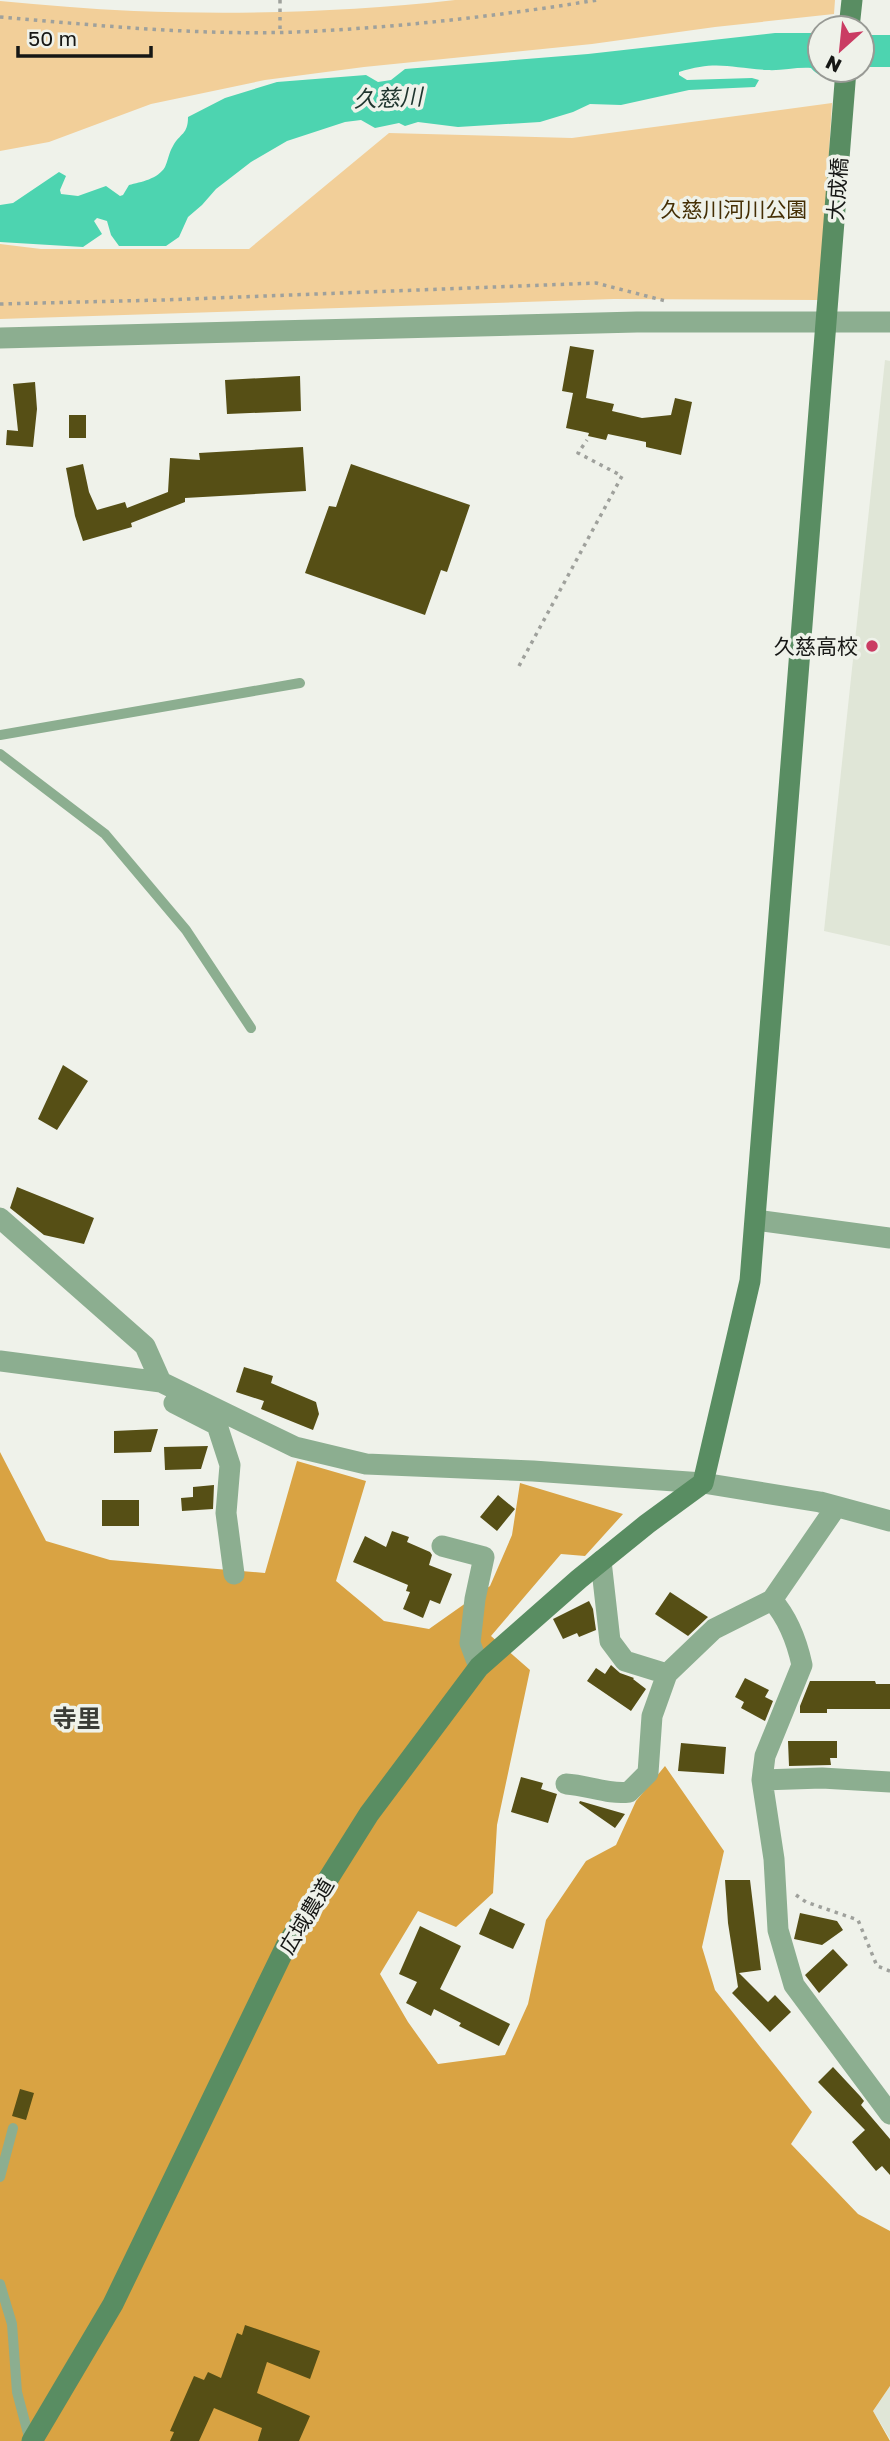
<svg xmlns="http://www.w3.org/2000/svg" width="890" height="2441" font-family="'Golos Text','Noto Sans JP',sans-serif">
	<rect width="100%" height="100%" fill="#eff2ea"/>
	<path fill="#e0e6d7" d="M885 360 890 361V946L824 931Z
		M890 2386V2439L873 2411Z"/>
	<path fill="#f2cf99" d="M455 0H835L834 14 715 27 592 44 364 67 265 80 151 104 49 142 0 151V1C44 5 89 9 134 11 241 15 349 12 455 0Z
		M832 103 820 300 614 299 0 319V244L41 249H249L389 133 572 138Z"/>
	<path fill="#d9a343" d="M0 1452 46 1541 110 1560 265 1573 297 1461 366 1481 336 1581 384 1621 429 1629 490 1586 512 1535 520 1483 623 1514 585 1556 561 1554 491 1636 530 1670 497 1825 493 1893 456 1927 418 1911 380 1974 408 2022 438 2064 505 2055 528 2004 546 1920 586 1861 616 1845 636 1801 665 1766 724 1851 702 1947 715 1990 812 2112 791 2144 858 2214 890 2231V2386L873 2411 890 2441H0Z"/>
	<path fill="#4dd4b0" d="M775 33H820V70H851C836 76 823 82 811 68 796 67 781 71 767 70 730 68 717 60 679 72V75L687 80 752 78 759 80 755 87 689 90 621 105 590 104 573 112 540 122 458 127 418 122 405 126 399 123 375 128 361 120 345 122 287 141 251 162 216 189 202 205 188 217 179 237 166 246H119L111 235 107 221 97 218 94 221 102 234 83 247 0 242V205L13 203 59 172 66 176 60 190 61 194 78 196 106 186 120 196 123 195 129 185C141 182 158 179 165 167 168 161 169 152 173 146 180 133 188 135 188 117L225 98 277 82 366 75 378 82 391 80 405 69 588 54Z
		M862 43 890 53V55L862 66Z"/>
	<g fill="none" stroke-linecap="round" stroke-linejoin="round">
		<path stroke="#4dd4b0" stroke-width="32" d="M862 51H890"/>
	</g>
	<path fill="#564f15" d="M570 346 594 350 586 398 614 404 612 411 642 418 671 415 675 398 692 402 681 455 646 447V442L608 434 606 440 588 436 589 433 566 428 573 393 562 391Z
		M300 376 301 411 227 414 225 380Z
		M35 382 37 409 33 447 6 445 7 430 18 431 13 384Z
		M69 415H86V438H69Z
		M303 447 306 491 185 498V502L131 523 132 527 83 541 75 516 66 468 83 464 89 492 97 510 125 502 127 508 168 492 170 458 200 460 199 453Z
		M351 464 470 505 447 572 441 570 425 615 305 573 329 506 336 507Z
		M63 1065 88 1081 57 1130 38 1119Z
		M17 1187 94 1218 84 1244 44 1235 10 1208Z
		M244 1367 273 1376 271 1383 316 1402 319 1414 313 1430 261 1409 264 1401 236 1392Z
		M158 1429 151 1452 114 1453V1431Z
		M208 1446 201 1469 165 1470 164 1447Z
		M214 1485 213 1509 182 1511 181 1498 193 1497V1487Z
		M498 1495 515 1509 497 1531 480 1517Z
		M102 1500H139V1526H102Z
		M392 1531 409 1537 407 1542 430 1552 432 1555 429 1565 452 1574 440 1604 430 1600 423 1618 403 1609 410 1592 406 1591 408 1585 353 1562 365 1536 386 1547Z
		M670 1592 708 1617 688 1636 655 1614Z
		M589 1601 593 1609 596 1630 579 1637 577 1633 563 1639 553 1619Z
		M611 1665 620 1673 634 1678 633 1679 646 1689 631 1711 587 1681 596 1668 605 1674Z
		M745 1678 769 1690 765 1697 773 1701 765 1721 741 1708 744 1702 735 1697Z
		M810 1681H875L876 1684H890V1709H827V1713H800V1706Z
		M788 1741H837V1758H830L831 1765 789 1766Z
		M681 1743 726 1747 724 1774 678 1771Z
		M521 1777 543 1783 541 1789 557 1794 548 1823 511 1812Z
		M580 1801 625 1814 615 1828 579 1803Z
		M725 1880H750L761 1970 739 1973 768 2002 775 1995 791 2012 770 2032 732 1993 738 1987 728 1923Z
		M490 1908 525 1924 513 1949 479 1934Z
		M800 1913 837 1921 843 1930 822 1945 794 1939Z
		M420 1926 461 1946 440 1989 510 2024 499 2046 459 2026 461 2023 434 2009 431 2016 406 2003 417 1982 399 1974Z
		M833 1949 848 1965 819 1993 805 1975Z
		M833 2067 860 2096 864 2101 861 2105 890 2139V2175L882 2166 876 2171 852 2142 865 2130 818 2082Z
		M20 2089 34 2093 26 2120 12 2116Z
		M245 2325 320 2351 310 2379 267 2362 257 2393 310 2416 299 2441H258L262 2428 214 2408 199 2441H170L174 2432 170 2431 194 2376 204 2380 208 2372 221 2378 237 2333 242 2335Z"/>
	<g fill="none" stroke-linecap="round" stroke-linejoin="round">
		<path stroke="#9fa19c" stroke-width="3.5" stroke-dasharray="3.5 5" stroke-linecap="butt" d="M280 0V31
			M0 17C105 26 212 37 318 31 411 26 505 15 597 0
			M0 304 163 300 596 283 666 301
			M519 666 622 476 578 453 587 440
			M796 1895 806 1902 858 1920 877 1966 890 1971"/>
		<path stroke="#8cae90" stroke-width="10" d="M0 735 300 683
			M0 754 105 834 186 930 251 1028
			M0 2177 13 2128
			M0 2284 12 2324 17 2392 30 2441"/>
		<path stroke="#8cae90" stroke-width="21" d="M0 338 637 322H890
			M0 1218 145 1346 161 1382
			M756 1220 890 1238
			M0 1361 161 1382 295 1447 366 1464 533 1471 703 1483 820 1502 890 1521
			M174 1403 217 1425 230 1465 226 1513 234 1574
			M836 1507 772 1600C788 1618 797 1642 802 1665L765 1756 762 1780 774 1859 778 1930 794 1985 890 2114
			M442 1546 484 1557 475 1599 470 1643 479 1667
			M601 1561 610 1641 625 1661 667 1674
			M762 1780 822 1778 890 1782
			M566 1784C587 1785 609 1795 629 1792L648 1773 652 1716 667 1674 714 1629 772 1600"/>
		<path stroke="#598d62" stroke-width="21" d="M849 28 852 0
			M32 2441 113 2304 286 1946 369 1814 479 1667 579 1579 647 1524 703 1483 750 1281 846 70"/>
	</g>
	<circle fill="#ca3c63" stroke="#eff2ea" stroke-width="2.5" cx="872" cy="646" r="7"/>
	<g text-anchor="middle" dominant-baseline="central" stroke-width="7" stroke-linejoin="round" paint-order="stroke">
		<g font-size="21" fill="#161715" stroke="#eff2ea">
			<text transform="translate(837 189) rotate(-86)">大成橋</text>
			<text transform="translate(306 1916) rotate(-59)">広域農道</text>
		</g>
		<g font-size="21" fill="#452f05" stroke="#eff2ea">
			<text x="734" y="209">久慈川河川公園</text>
		</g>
		<g font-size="21" fill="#161715" stroke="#eff2ea" text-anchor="end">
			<text x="858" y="646">久慈高校</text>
		</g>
		<g font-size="23" font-style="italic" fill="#1f352e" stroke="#eff2ea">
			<text transform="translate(388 97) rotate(-2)">久慈川</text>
		</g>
		<g font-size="24" font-weight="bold" fill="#3a3c36" stroke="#eff2ea">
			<text x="77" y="1717">寺里</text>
		</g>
	</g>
	<g transform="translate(841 49) rotate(207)"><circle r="33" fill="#eff2ea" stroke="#989a95" stroke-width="2"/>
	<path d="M0-5L12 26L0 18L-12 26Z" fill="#ca3c63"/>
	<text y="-10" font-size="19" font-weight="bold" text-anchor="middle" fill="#161715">N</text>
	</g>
	<path d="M18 46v10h133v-10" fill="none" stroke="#161715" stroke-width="3.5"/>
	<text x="28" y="46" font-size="21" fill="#161715" stroke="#eff2ea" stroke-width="5" paint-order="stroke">50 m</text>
</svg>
